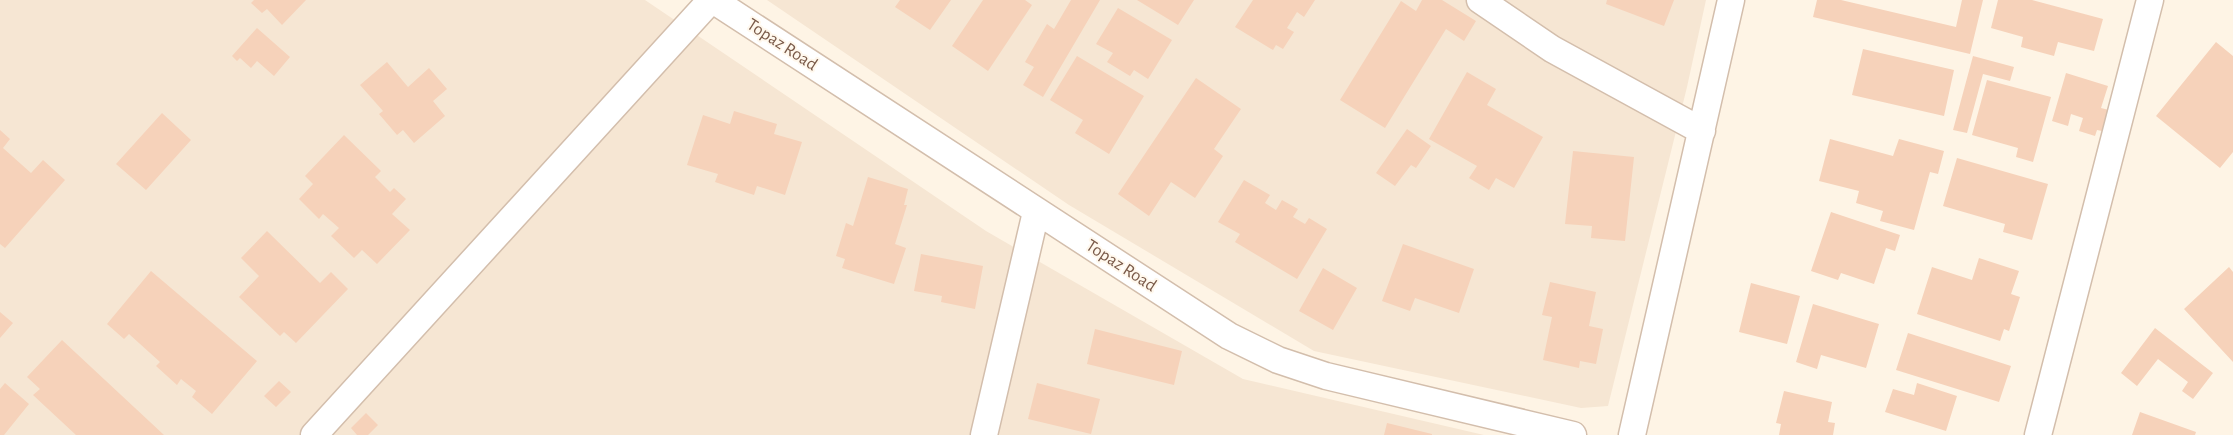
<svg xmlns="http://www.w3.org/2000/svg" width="2233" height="435" font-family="'Alegreya Sans',sans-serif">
	<rect width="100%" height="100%" fill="#fef4e5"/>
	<path fill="#f6e6d3" d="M0 0H645L986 231 1243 379 1484 435H0Z
		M767 0H1706L1687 87 1608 406 1581 408 1314 351 1069 205Z"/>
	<path fill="#f6d2ba" d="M254 0H306L282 25 267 9 262 13 251 3Z
		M900 0H951L930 30 895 7Z
		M983 0H1025L1032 5 988 71 952 46Z
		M1071 0H1100L1043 97 1023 85 1034 67 1025 62 1047 24 1054 29Z
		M1137 0H1194L1178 25Z
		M1253 0H1315L1304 17 1297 12 1287 28 1294 32 1283 49 1276 45 1273 50 1235 27Z
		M1422 0H1442L1476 21 1464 41 1446 29 1385 128 1340 100 1401 1 1416 11Z
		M1607 0H1674L1664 26 1606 4Z
		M1817 0H1841L1956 27 1962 0H1983L1970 54 1813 17Z
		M1998 0H2032L2103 19 2094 51 2058 42 2054 56 2021 47 2023 37 1991 28Z
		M1118 8 1172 40 1148 79 1134 70 1130 76 1107 62 1113 53 1096 44Z
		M257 28 290 57 274 76 257 61 251 68 240 58 237 61 232 56Z
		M2216 42 2233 56V152L2220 168 2156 116Z
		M1863 49 1954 70 1944 116 1852 95Z
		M1077 56 1144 96 1109 154 1075 133 1083 120 1050 100Z
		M1973 56 2014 67 2010 81 1983 74 1967 133 1953 130Z
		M387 62 408 87 429 68 447 89 433 101 445 116 414 143 403 130 397 135 379 114 383 111 360 85Z
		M1467 72 1496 89 1487 105 1543 137 1514 188 1496 178 1489 190 1469 178 1477 166 1429 139Z
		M2066 73 2108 86 2101 108 2109 110 2102 131 2097 130 2095 136 2079 131 2083 118 2071 114 2068 126 2052 121Z
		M1196 78 1241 109 1214 149 1223 156 1195 198 1171 182 1149 216 1118 194Z
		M1987 80 2051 97 2033 162 2016 157 2018 148 1972 135Z
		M734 111 777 124 774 134 802 142 785 195 757 186 754 195 715 182 718 174 687 165 703 115 730 124Z
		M162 113 191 140 146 190 116 164Z
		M1407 129 1431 146 1416 168 1411 165 1395 186 1376 173Z
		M0 130 10 139 3 148 31 173 43 160 65 180 5 248 0 244Z
		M344 135 381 171 375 177 390 192 394 188 406 199 392 214 410 230 377 264 362 250 354 258 331 236 339 228 323 214 319 219 299 199 313 184 305 176Z
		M1830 139 1893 156 1899 139 1944 151 1938 174 1930 172 1914 230 1880 221 1883 211 1856 203 1859 191 1819 181Z
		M1573 151 1634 157 1625 241 1591 238 1592 226 1565 224Z
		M1957 158 2048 184 2032 240 2003 232 2005 224 1943 206Z
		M868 177 908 189 904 205H907L895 244 906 248 894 284 842 268 845 259 836 256 846 223 853 226Z
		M1244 180 1270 195 1265 203 1276 210 1282 200 1298 209 1293 217 1305 224 1309 218 1327 229 1297 279 1235 242 1240 234 1218 222Z
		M1831 212 1900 235 1895 251 1886 248 1874 284 1841 273 1838 280 1811 271Z
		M267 231 320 283 331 272 348 289 296 343 284 332 280 336 239 297 259 276 241 258Z
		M1403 244 1474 269 1459 313 1415 298 1410 311 1382 301Z
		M921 254 983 266 975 309 941 302 942 296 914 291Z
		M1979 258 2019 271 2011 294 2020 297 2009 331 2004 329 2000 341 1917 314 1932 267 1972 280Z
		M2229 267 2233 272V362L2184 309Z
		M1323 268 1357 288 1333 330 1299 311Z
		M151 271 257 361 212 414 192 397 196 391 181 379 177 385 156 366 160 362 129 334 124 339 107 324Z
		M1550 282 1596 292 1589 326 1603 329 1596 364 1580 361 1579 368 1543 360 1552 317 1542 315Z
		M1751 283 1800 296 1787 344 1739 332Z
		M1813 304 1879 324 1866 368 1821 355 1817 369 1796 362Z
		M0 312 13 323 0 338Z
		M2155 328 2213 373 2193 399 2182 391 2188 382 2158 359 2137 386 2121 373Z
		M1095 329 1182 351 1174 385 1087 364Z
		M1908 333 2011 366 1999 402 1896 370Z
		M62 340 164 435H76L33 395 40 389 27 377Z
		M279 381 291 392 276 407 264 396Z
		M5 383 29 404 4 435H0V389Z
		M1037 383 1100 399 1091 434 1028 419Z
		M1917 383 1957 396 1946 431 1885 412 1893 389 1914 395Z
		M1784 391 1832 402 1828 422 1835 423 1833 435H1779L1781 424 1776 423Z
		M2140 412 2196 432 2195 435H2132Z
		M366 413 378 425 368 435H357L351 428Z
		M1387 423 1432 434V435H1384Z"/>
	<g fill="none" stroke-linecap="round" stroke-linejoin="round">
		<defs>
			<path id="street" d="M713 0 1229 336 1278 360 1326 376 1573 435
				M1480 0 1552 49 1702 131
				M314 435 711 0
				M984 435 1036 212
				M1632 435 1731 0
				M2038 435 2150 0"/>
		</defs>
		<use href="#street" stroke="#d3beac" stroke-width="29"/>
		<use href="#street" stroke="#fff" stroke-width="26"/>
	</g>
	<g text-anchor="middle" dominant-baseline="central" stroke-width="4" stroke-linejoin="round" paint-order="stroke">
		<g font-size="18" fill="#795948" stroke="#fff8ed">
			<text transform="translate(782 45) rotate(33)">Topaz Road</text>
			<text transform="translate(1121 266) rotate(33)">Topaz Road</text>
		</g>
	</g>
</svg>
